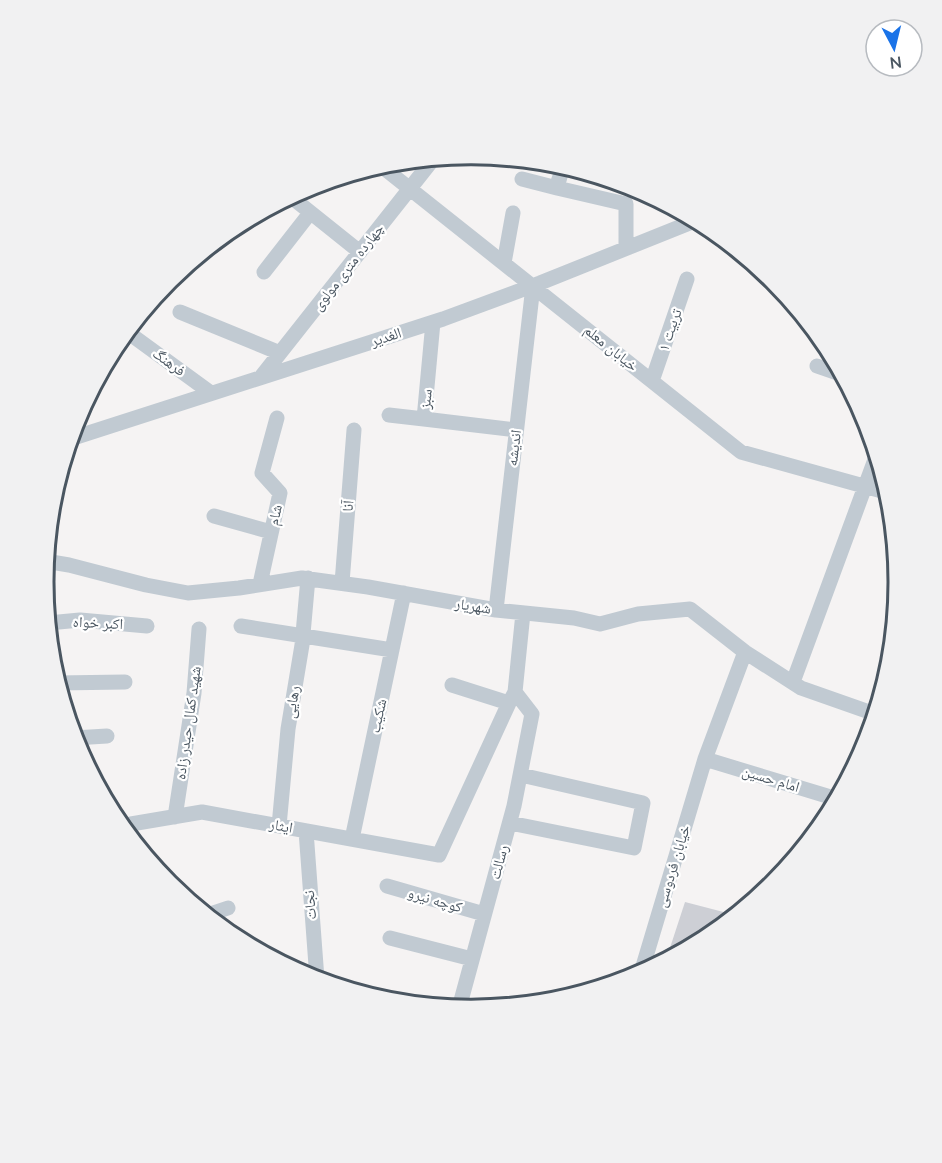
<svg xmlns="http://www.w3.org/2000/svg" width="942" height="1163" font-family="'Nunito Sans','Noto Naskh Arabic',sans-serif">
	<rect width="100%" height="100%" fill="#f5f3f3"/>
	<path fill="#cdcfd5" d="M685 902 735 915 708 937 666 960Z"/>
	<g fill="none" stroke-linecap="round" stroke-linejoin="round">
		<path stroke="#c1cad2" stroke-width="15" d="M380 165 741 452 889 493
			M563 165 557 188 626 204V247
			M522 179 557 188 559 179
			M290 196 360 252
			M504 263 513 213
			M264 272 310 213
			M180 312 280 353
			M433 322 424 419 516 430
			M126 331 211 393
			M817 366 843 375
			M261 377 434 158
			M652 381 687 279
			M389 415 424 419
			M70 439 443 319 540 283 697 220
			M214 516 271 532
			M45 561 69 565 146 585 188 593 239 588 302 578 368 587 496 610 574 618 600 624 638 614 690 609 745 652 801 688 875 714
			M342 583 354 430
			M260 584 280 493 262 473 277 418
			M496 610 533 286
			M48 623 80 620 147 626
			M241 626 392 650
			M793 682 877 454
			M57 683 125 682
			M452 685 509 703 515 692 523 613
			M74 738 107 736
			M705 759 837 799
			M175 817 194 693 199 629
			M510 823 634 848 643 803 521 775
			M279 826 288 729 302 645 308 578
			M124 829 131 824 202 812 439 855 509 703
			M306 831 317 979
			M352 839 404 593
			M387 886 484 914
			M207 915 228 908
			M390 938 472 959
			M641 973 705 759 745 652
			M459 1008 514 806 532 714 515 692"/>
	</g>
	<g text-anchor="middle" dominant-baseline="central" stroke-width="4.5" stroke-linejoin="round" paint-order="stroke">
		<g font-size="15" fill="#4a5661" stroke="#fff">
			<text transform="translate(348 267) rotate(-52)">چهارده متری مولوی</text>
			<text transform="translate(670 330) rotate(-71)">تربیت ۱</text>
			<text transform="translate(386 337) rotate(-18)">الغدیر</text>
			<text transform="translate(611 348) rotate(39)">خیابان معلم</text>
			<text transform="translate(169 362) rotate(36)">فرهنگ</text>
			<text transform="translate(426 399) rotate(-85)">سبز</text>
			<text transform="translate(514 448) rotate(-83)">اندیشه</text>
			<text transform="translate(348 506) rotate(-86)">آنا</text>
			<text transform="translate(275 515) rotate(-78)">شام</text>
			<text transform="translate(473 606) rotate(9)">شهریار</text>
			<text transform="translate(98 623) rotate(3)">اکبر خواه</text>
			<text transform="translate(292 702) rotate(-81)">رهایی</text>
			<text transform="translate(378 716) rotate(-78)">شکیب</text>
			<text transform="translate(188 723) rotate(-82)">شهید کمال حیدر زاده</text>
			<text transform="translate(771 779) rotate(17)">امام حسین</text>
			<text transform="translate(281 826) rotate(10)">ایثار</text>
			<text transform="translate(499 862) rotate(-75)">رسالت</text>
			<text transform="translate(673 866) rotate(-73)">خیابان فردوسی</text>
			<text transform="translate(435 900) rotate(16)">کوچه نیرو</text>
			<text transform="translate(310 905) rotate(-95)">نجات</text>
		</g>
	</g>
	<path d="M0 0H942V1163H0ZM54 582a417 417 0 1 1 834 0a417 417 0 1 1-834 0Z" fill="#f1f1f2" fill-rule="evenodd"/>
	<path fill="none" stroke="#4a5661" stroke-width="3" d="M54 582a417 417 0 1 1 834 0a417 417 0 1 1-834 0Z"/>
	<g transform="translate(894 48) rotate(173)"><circle r="28" fill="#ffffff" stroke="#b7bbc0" stroke-width="1.5"/>
	<path d="M0-4.5L10 22L0 15L-10 22Z" fill="#1a73e8"/>
	<text y="-9" font-size="16" font-weight="bold" text-anchor="middle" fill="#4a5661">N</text>
	</g>
</svg>
